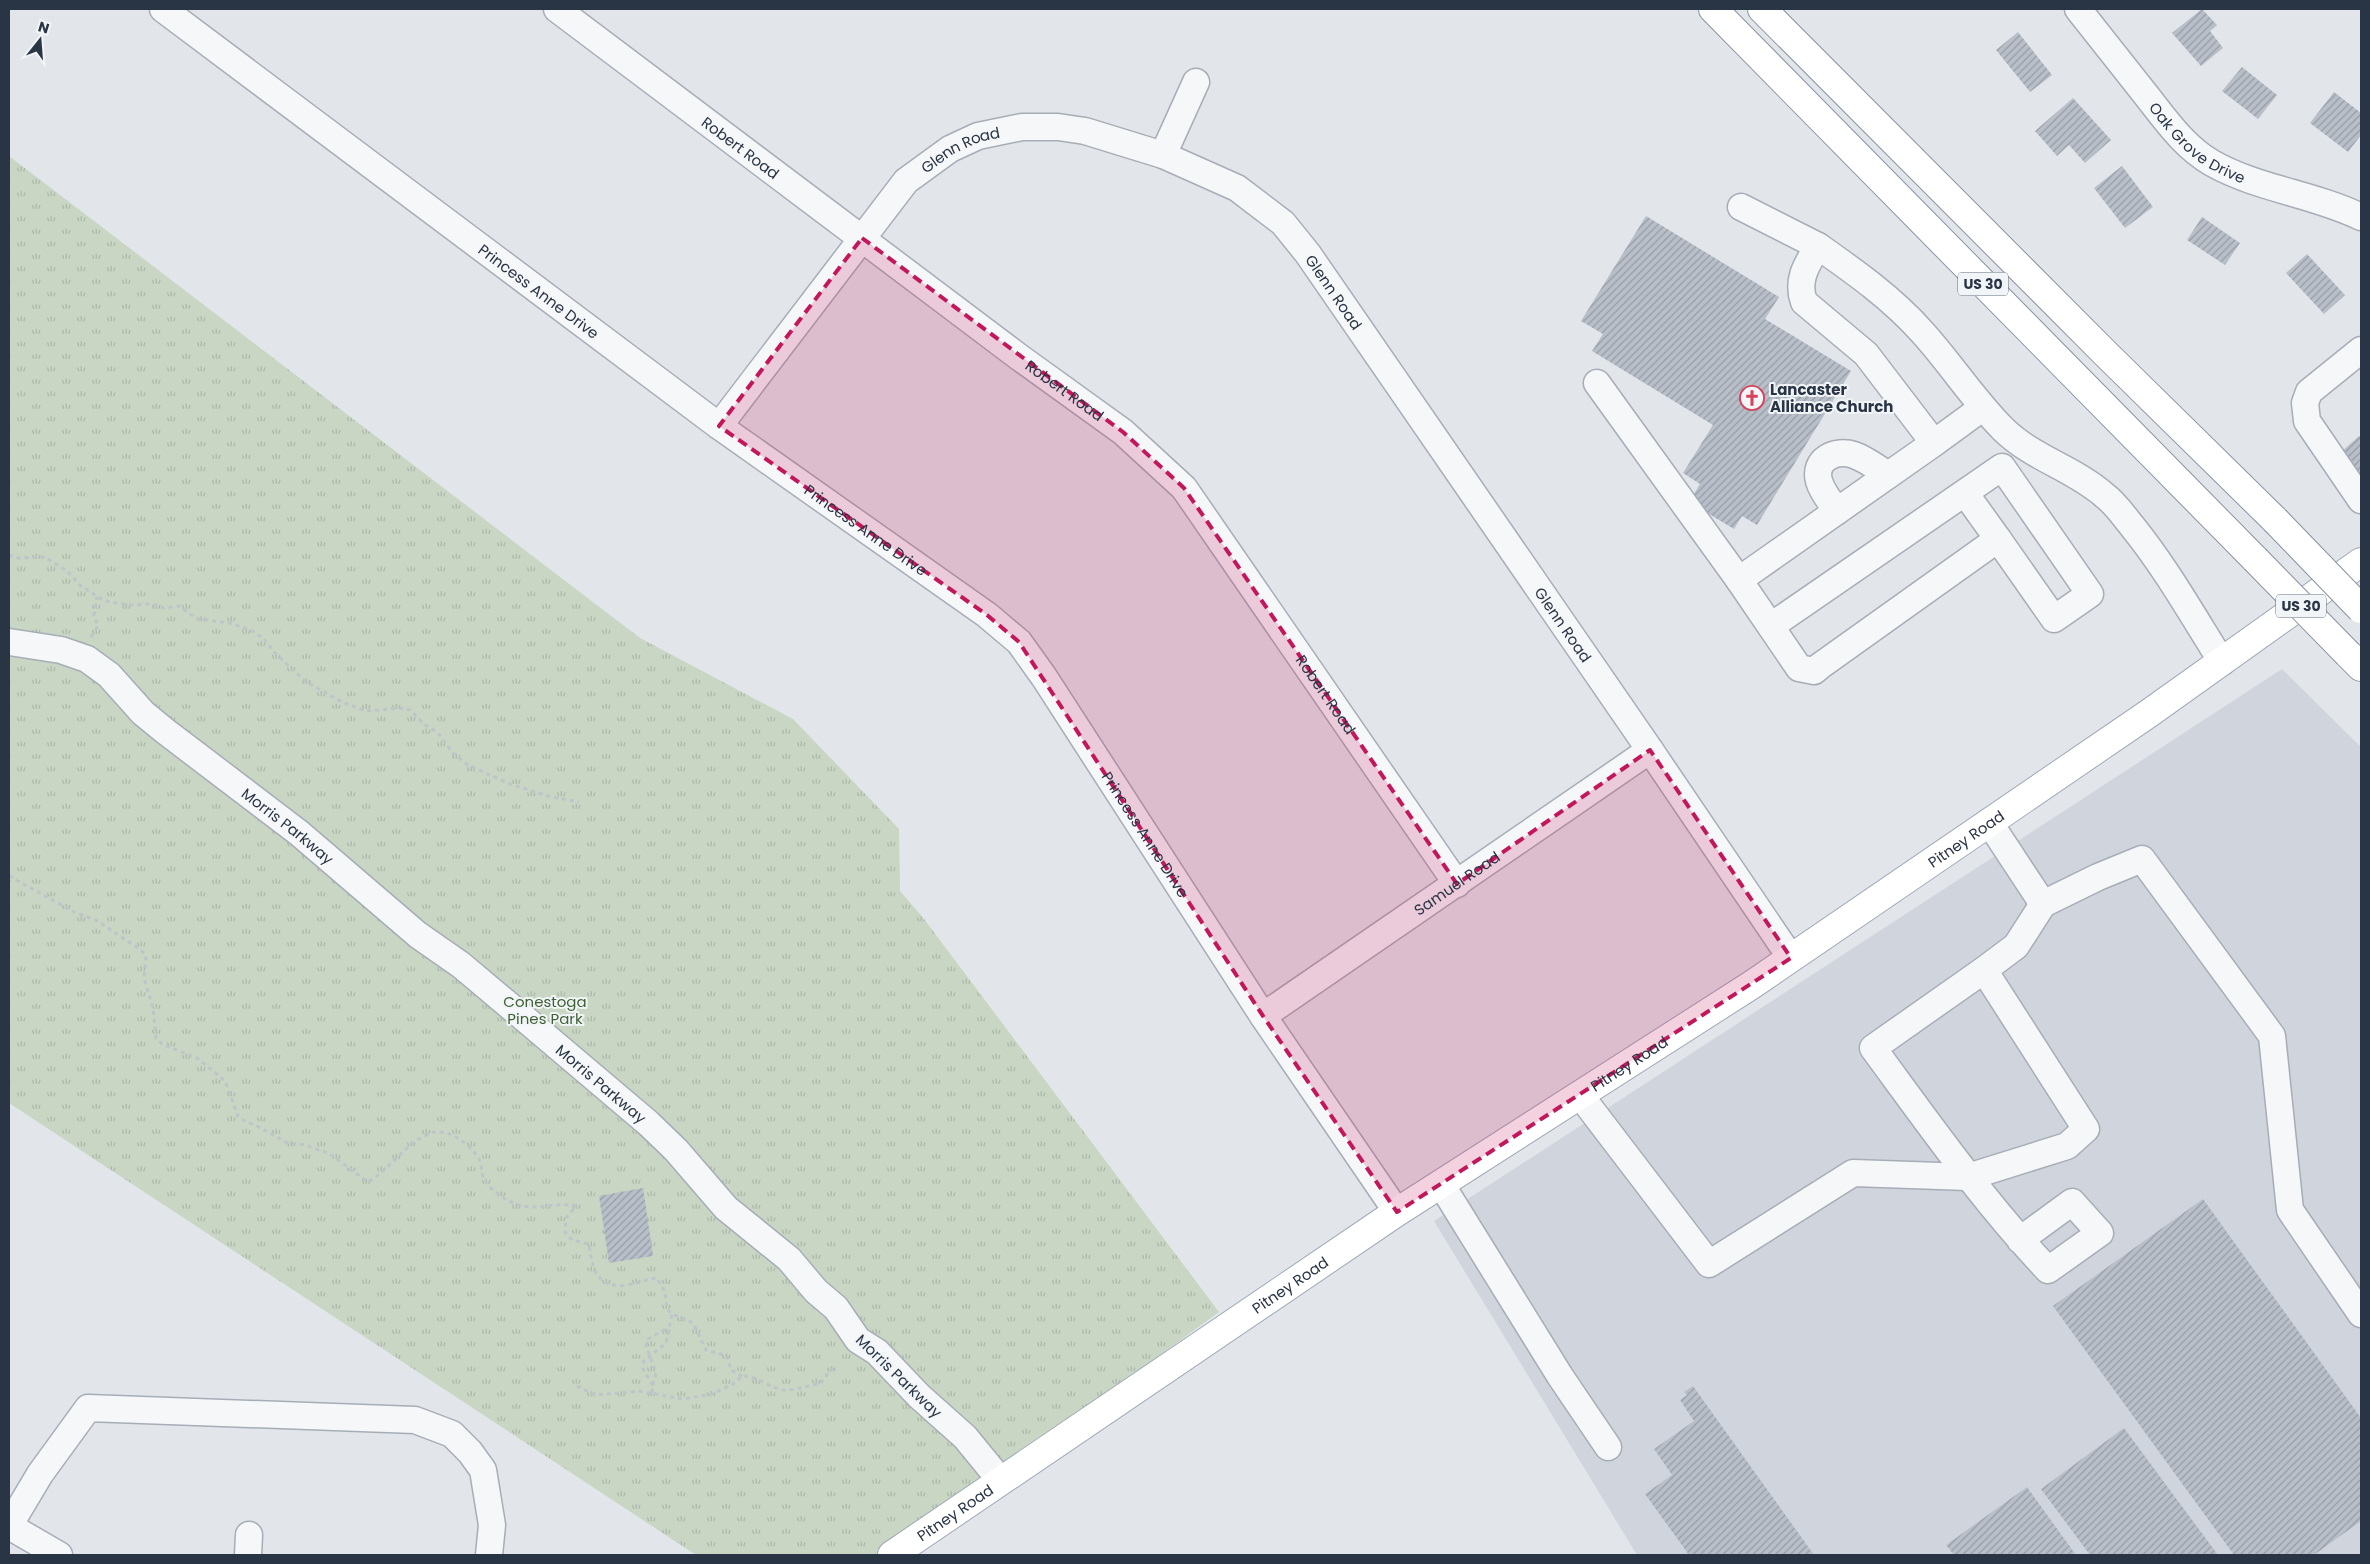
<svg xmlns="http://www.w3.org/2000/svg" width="2370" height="1564" font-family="Poppins,sans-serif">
	<defs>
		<pattern id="grass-tufts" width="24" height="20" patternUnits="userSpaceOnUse" patternTransform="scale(1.25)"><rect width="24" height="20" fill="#c8d6c3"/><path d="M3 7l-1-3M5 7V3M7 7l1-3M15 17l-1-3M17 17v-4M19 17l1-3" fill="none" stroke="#acb8a9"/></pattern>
		<pattern id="building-hatch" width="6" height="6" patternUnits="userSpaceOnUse" patternTransform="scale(1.25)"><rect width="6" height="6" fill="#b9bfc9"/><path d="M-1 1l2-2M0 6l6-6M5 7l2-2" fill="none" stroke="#969ca5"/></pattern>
	</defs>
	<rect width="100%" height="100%" fill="#e2e6eb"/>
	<path fill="#d0d5dd" d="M2282 669 2361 747V1555H1637L1434 1221Z"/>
	<path fill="url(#grass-tufts)" d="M9 156 640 638 793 719 899 829 900 891 924 919 1219 1312 885 1555H696L9 1103Z"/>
	<path fill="url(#building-hatch)" d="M2202 9 2217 25 2210 31 2223 48 2201 66 2172 33Z
		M2018 32 2052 75 2030 92 1996 50Z
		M2242 67 2277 95 2258 119 2222 91Z
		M2334 92 2361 113V135L2348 152 2310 123Z
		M2073 98 2111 140 2085 163 2069 145 2057 156 2035 131Z
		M2122 166 2153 207 2125 228 2094 188Z
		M1646 216 1779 297 1765 319 1851 371 1757 525 1742 516 1734 529 1689 502 1700 484 1683 473 1713 425 1592 351 1603 334 1581 321Z
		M2202 217 2240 243 2225 265 2187 240Z
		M2307 254 2345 295 2324 314 2286 273Z
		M2359 436 2361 437V475L2341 452Z
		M643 1188 653 1256 609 1263 599 1196Z
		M2203 1199 2361 1418V1521L2314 1555H2234L2053 1306Z
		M1693 1386 1814 1555H1689L1645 1494 1672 1475 1654 1449 1694 1421 1680 1400 1687 1395 1684 1392Z
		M2124 1428 2218 1555H2090L2041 1489Z
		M2027 1487 2076 1555H1954L1946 1545Z"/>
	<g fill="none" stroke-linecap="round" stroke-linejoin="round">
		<defs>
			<g id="minor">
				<path id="s1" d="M163 9 719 426 987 615 1019 642 1044 677 1263 1016 1397 1212"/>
				<path id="s2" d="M557 9 1019 357 1123 432 1184 488 1457 884"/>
				<path id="s3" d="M2078 9C2100 37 2123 66 2146 95 2165 119 2184 147 2212 163 2258 189 2314 194 2361 217"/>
				<path d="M1163 155 1196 82"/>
				<path d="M1741 207 1818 246"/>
				<path d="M2361 350 2309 392 2305 403 2307 421 2361 500"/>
				<path d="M1597 383 1739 580"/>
				<path id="s4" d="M719 426 906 181 950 149 978 136 1022 127H1058L1085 131 1163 155 1237 188 1283 223 1308 254 1650 750 1791 958"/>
				<path d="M1934 443 1982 408"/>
				<path d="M1965 493 1998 539"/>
				<path d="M1837 511C1830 501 1822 492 1819 481 1813 459 1836 449 1854 455 1866 459 1877 468 1888 475"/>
				<path d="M1771 626 2002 467 2090 594 2054 619 1998 539 1820 666 1814 671 1799 668 1739 580 1934 443 1866 354 1804 302C1796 280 1807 264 1818 246 1855 272 1892 298 1923 333 1951 364 1973 399 2003 429 2032 458 2073 468 2104 495 2115 503 2123 515 2132 526 2166 568 2193 616 2222 662"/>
				<path id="s5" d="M9 642 61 650 87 659 109 675 143 713 165 731 299 833 418 935 461 965 524 1018 648 1123 676 1150 726 1208 789 1259 816 1291 836 1308 858 1340 877 1352 919 1396 965 1437 1001 1481"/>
				<path d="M1989 822 2043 904"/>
				<path d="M1984 970 1873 1048C1929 1124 1983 1201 2048 1270L2100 1233 2072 1202 2020 1240"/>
				<path id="s6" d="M1263 1016 1650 750"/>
				<path d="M1580 1095 1709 1264 1853 1173 1968 1177 2067 1146 2086 1129 1984 970 2016 946 2043 904 2098 877 2142 859 2272 1036 2290 1210 2361 1314"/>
				<path d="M1441 1184 1560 1376 1608 1447"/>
				<path d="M59 1555 9 1526 40 1474 88 1408 415 1420 452 1434 470 1452 483 1470 492 1525 489 1555"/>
				<path d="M248 1555 249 1535"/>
			</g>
			<g id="major">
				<path id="s7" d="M892 1555 1397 1212 1753 984 2148 714 2361 562"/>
			</g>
			<path id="highway" d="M1713 9 2255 559
				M1762 9 2106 354 2275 520
				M2348 654 2361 667"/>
		</defs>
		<use href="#minor" stroke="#a7adb6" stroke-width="29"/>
		<use href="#major" stroke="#a1aab8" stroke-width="30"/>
		<use href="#highway" stroke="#8993a3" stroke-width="30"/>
		<path stroke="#c0c4ca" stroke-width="3" stroke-dasharray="4 4" stroke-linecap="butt" d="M9 555 18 558 45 557 67 571 81 586 105 601 129 605 152 604 164 608 179 606 197 619 231 623 254 632 264 639 275 653 305 681 342 702 366 711 401 708 410 710 424 724 438 733 453 753 468 765 510 784 548 796 579 802
			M91 637 98 626 94 615 97 597
			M9 876 76 913 96 920 141 950 146 956 144 978 153 1008 156 1038 162 1044 197 1058 225 1081 238 1116 243 1120 261 1128 285 1142 305 1145 330 1154 368 1182C390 1169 405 1144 428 1134 446 1126 467 1142 477 1156 483 1163 480 1173 485 1181 492 1191 505 1200 516 1204 536 1212 556 1201 576 1206L566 1218 565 1232 572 1240 589 1244C592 1267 596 1289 626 1285 636 1284 646 1279 657 1278L665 1292 667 1309 672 1314 693 1323 706 1350 727 1356 731 1370 742 1376
			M653 1385 656 1373 646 1345 648 1339 667 1328
			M577 1386 595 1395 639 1391 683 1399 712 1394 733 1384 742 1376C758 1376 769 1388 784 1390 793 1391 809 1385 820 1384L829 1372 836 1366
			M652 1393 653 1386 643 1369 644 1361 666 1343 672 1314"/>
		<use href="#minor" stroke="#f5f7f9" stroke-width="26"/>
		<use href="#major" stroke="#fff" stroke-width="28"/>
		<use href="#highway" stroke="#fff" stroke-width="28"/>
		<defs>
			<path id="highway-bridge" d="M2275 520 2361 609
				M2255 559 2348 654"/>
		</defs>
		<use href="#highway-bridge" stroke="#8993a3" stroke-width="30" stroke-linecap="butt"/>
		<use href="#highway-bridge" stroke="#fff" stroke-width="28"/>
	</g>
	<path fill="#c2185b" fill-opacity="0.2" stroke="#c2185b" stroke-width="4" stroke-dasharray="10 6" stroke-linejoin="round" d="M862 238 1123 432 1184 488 1457 884 1650 750 1791 958 1397 1212 1263 1016 1019 642 987 615 719 426Z"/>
	<defs>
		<symbol id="church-ring" viewBox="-11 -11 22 22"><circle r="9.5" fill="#f2f5f8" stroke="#d6415b" stroke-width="1.5"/><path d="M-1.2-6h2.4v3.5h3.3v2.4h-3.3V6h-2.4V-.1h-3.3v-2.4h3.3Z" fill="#d6415b"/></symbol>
	</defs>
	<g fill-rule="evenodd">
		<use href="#church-ring" x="1738" y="384" width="28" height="28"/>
	</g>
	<g text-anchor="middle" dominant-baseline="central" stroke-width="4" stroke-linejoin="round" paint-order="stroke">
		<g fill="#f2f5f8" stroke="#656e7a" stroke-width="1">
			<rect x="1958" y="272.5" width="50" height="23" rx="4"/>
			<rect x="2276" y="594.5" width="50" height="23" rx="4"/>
		</g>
		<g font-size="14" font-weight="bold" fill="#293444">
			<text x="1983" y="284">US 30</text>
			<text x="2301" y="606">US 30</text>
		</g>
		<g font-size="15" fill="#293444" stroke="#f2f5f8">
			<text stroke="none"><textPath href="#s3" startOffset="181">Oak Grove Drive</textPath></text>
			<text stroke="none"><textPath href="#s2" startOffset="230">Robert Road</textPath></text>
			<text stroke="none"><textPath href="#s4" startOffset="372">Glenn Road</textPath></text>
			<text stroke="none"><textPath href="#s1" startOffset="470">Princess Anne Drive</textPath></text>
			<text stroke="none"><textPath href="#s4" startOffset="808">Glenn Road</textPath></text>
			<text stroke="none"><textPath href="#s2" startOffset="635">Robert Road</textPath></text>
			<text stroke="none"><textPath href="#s1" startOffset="875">Princess Anne Drive</textPath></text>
			<text stroke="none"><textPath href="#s4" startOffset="1212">Glenn Road</textPath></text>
			<text stroke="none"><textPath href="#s2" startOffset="1040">Robert Road</textPath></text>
			<text stroke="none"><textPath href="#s5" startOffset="342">Morris Parkway</textPath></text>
			<text stroke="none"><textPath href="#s1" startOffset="1295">Princess Anne Drive</textPath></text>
			<text stroke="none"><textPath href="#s7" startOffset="1291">Pitney Road</textPath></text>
			<text stroke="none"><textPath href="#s6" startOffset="235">Samuel Road</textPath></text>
			<text stroke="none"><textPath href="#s7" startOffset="886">Pitney Road</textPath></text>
			<text stroke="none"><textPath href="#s5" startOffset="748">Morris Parkway</textPath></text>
			<text stroke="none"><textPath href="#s7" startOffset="481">Pitney Road</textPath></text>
			<text transform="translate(899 1376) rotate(44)">Morris Parkway</text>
			<text stroke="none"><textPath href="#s7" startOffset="76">Pitney Road</textPath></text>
		</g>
		<g font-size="15" font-weight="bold" fill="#293444" stroke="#f2f5f8" text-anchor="start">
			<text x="1770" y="389">Lancaster<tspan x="1770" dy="17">Alliance Church</tspan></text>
		</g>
		<g font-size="15" fill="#3f6135" stroke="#f2f5f8">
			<text x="545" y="1001">Conestoga<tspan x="545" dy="17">Pines Park</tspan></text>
		</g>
	</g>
	<rect width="2370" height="1564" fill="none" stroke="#293444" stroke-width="20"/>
	<g transform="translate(40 40) rotate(17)" stroke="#f2f5f8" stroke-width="4" paint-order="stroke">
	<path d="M0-4L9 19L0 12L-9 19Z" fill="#293444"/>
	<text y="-8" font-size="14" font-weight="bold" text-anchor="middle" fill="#293444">N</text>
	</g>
</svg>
